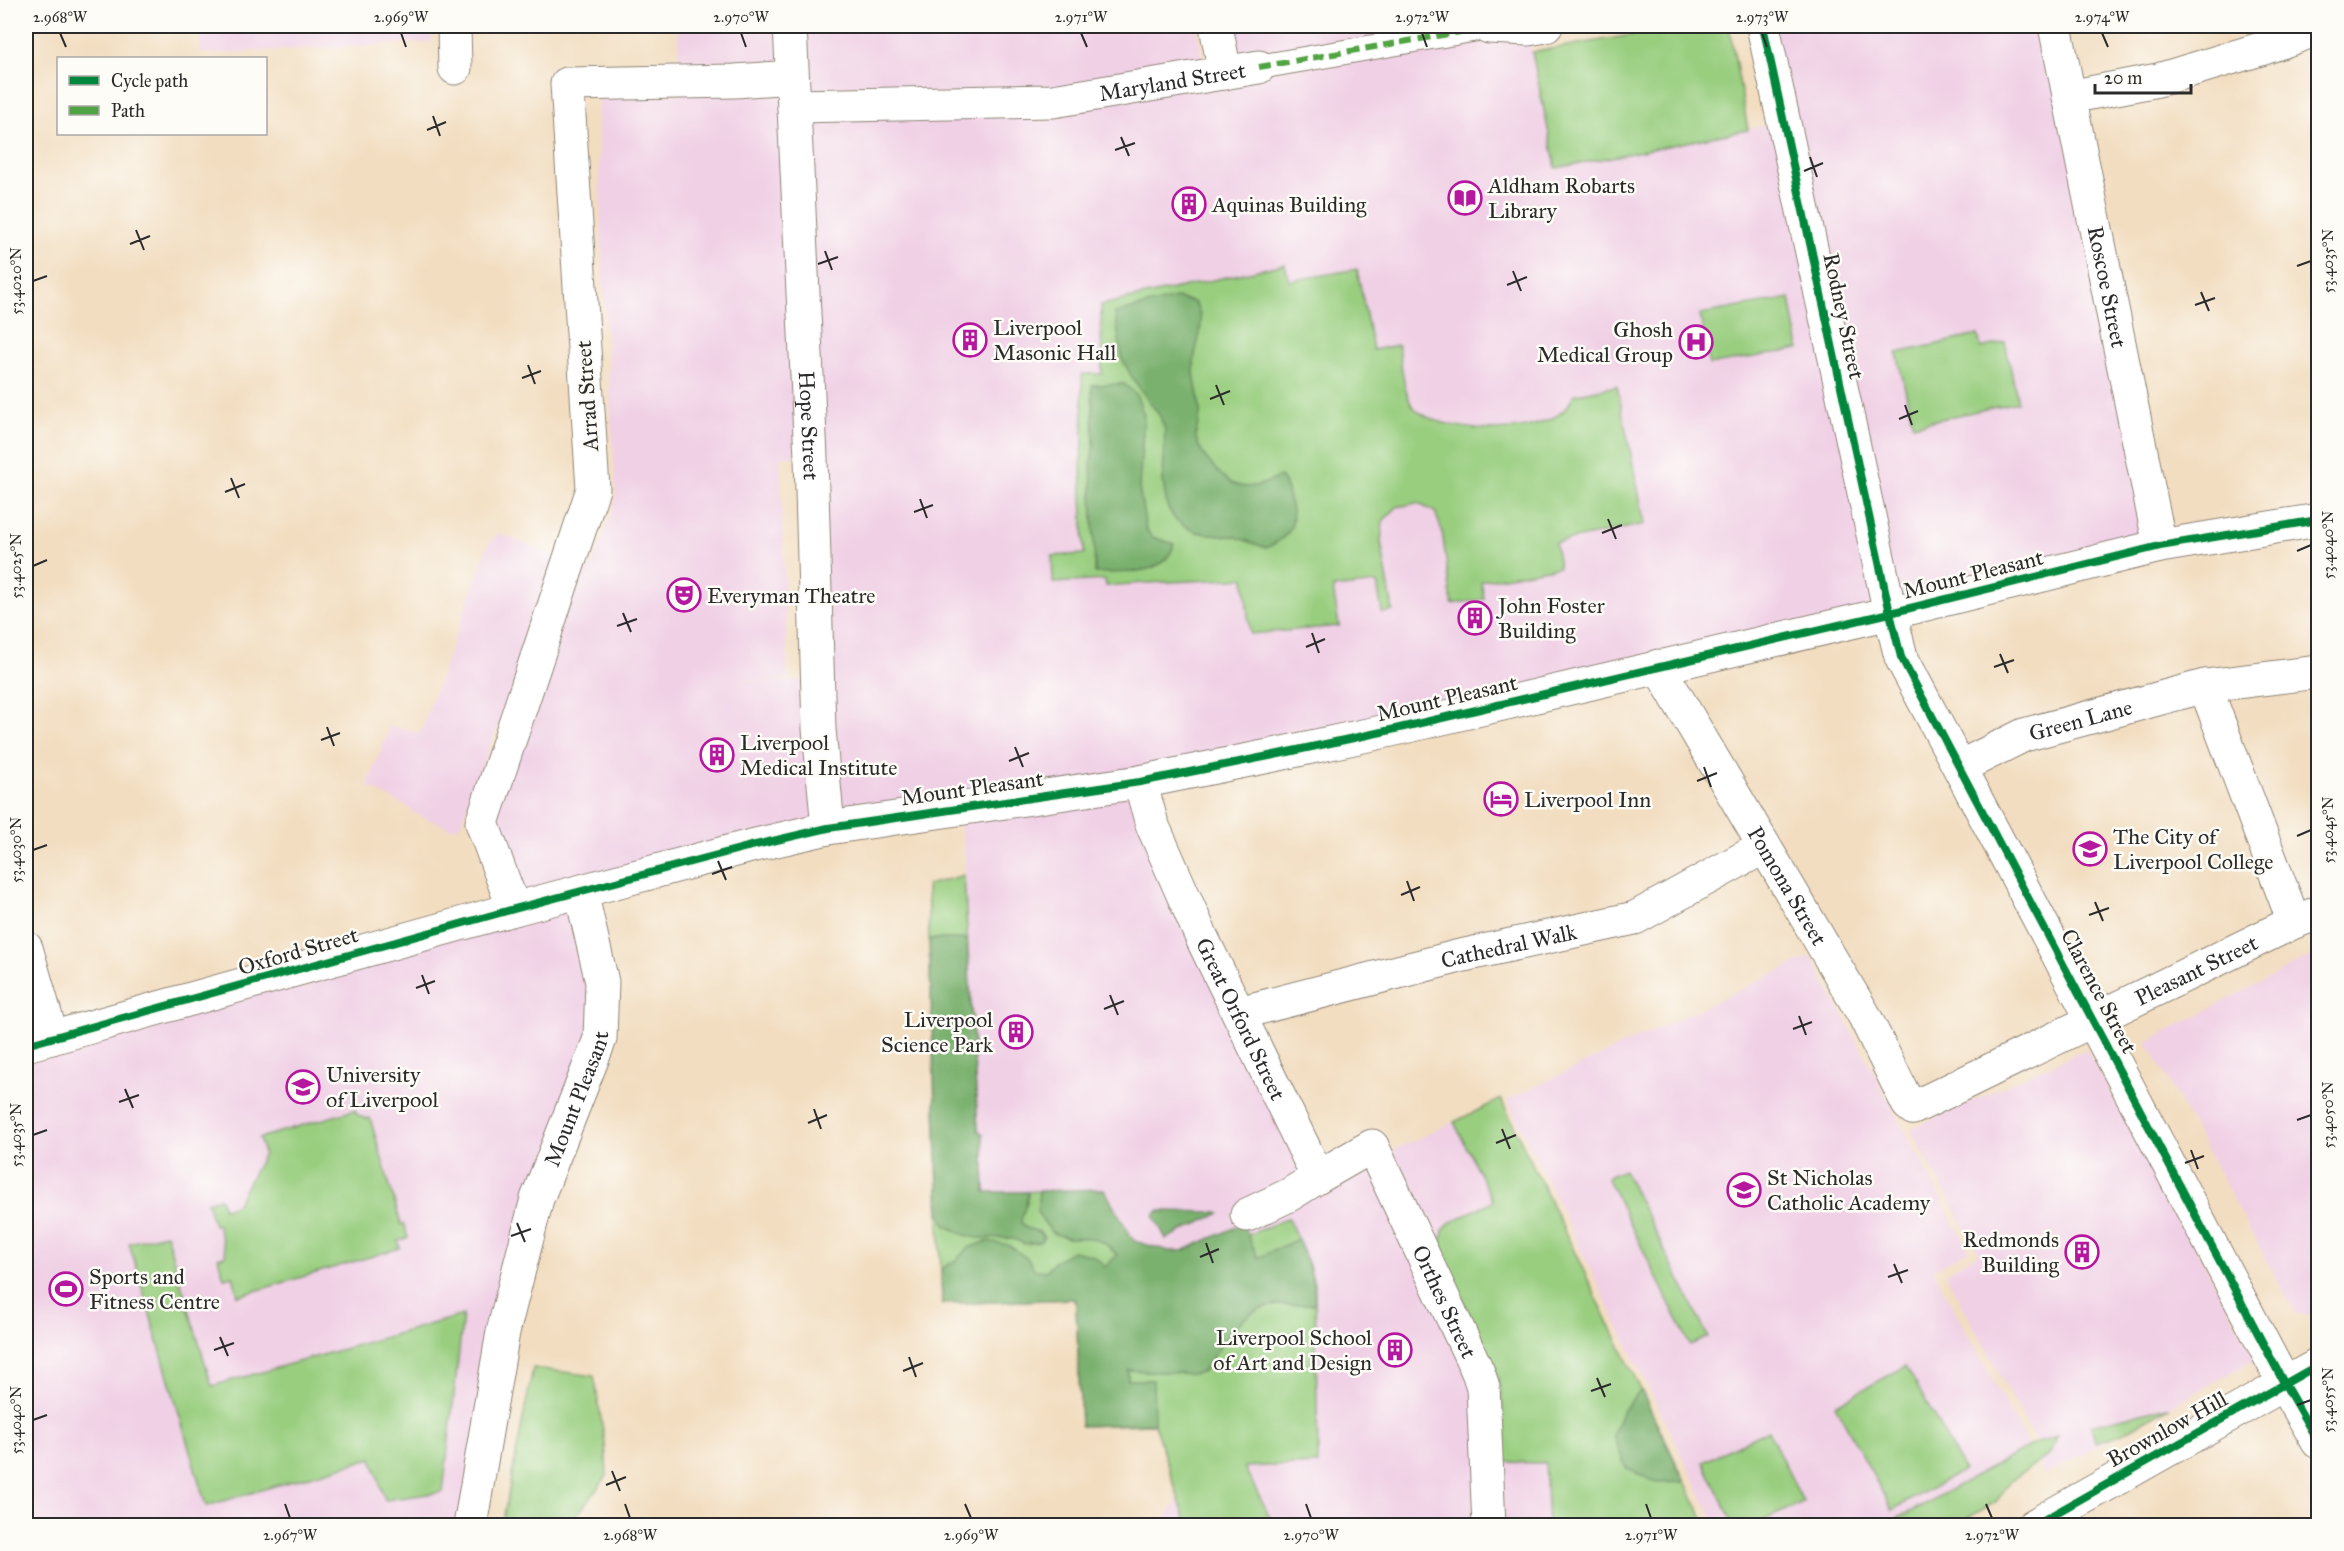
<svg xmlns="http://www.w3.org/2000/svg" width="2344" height="1551" font-family="'IM FELL Great Primer',serif">
	<rect width="100%" height="100%" fill="#fdfcf7"/>
	<filter id="ink" filterUnits="userSpaceOnUse"><feTurbulence type="fractalNoise" baseFrequency=".0167" numOctaves="2"/><feDisplacementMap in="SourceGraphic" scale="12" xChannelSelector="R" yChannelSelector="G"/><feConvolveMatrix kernelMatrix="1 2 1 2 8 2 1 2 1" color-interpolation-filters="sRGB"/></filter>
	<filter id="wash" filterUnits="userSpaceOnUse"><feTurbulence type="fractalNoise" baseFrequency=".008" numOctaves="4" result="noise"/><feDisplacementMap in="SourceGraphic" scale="24" xChannelSelector="R" yChannelSelector="G"/><feGaussianBlur stdDeviation="1.35" result="paint"/><feColorMatrix in="noise" values="0 0 0 0 0 0 0 0 0 0 0 0 0 0 0 0 0 1.4 0 .05"/><feComposite in="paint" operator="in"/></filter>
	<g filter="url(#wash)">
		<rect width="100%" height="100%" fill="#f2ddc0"/>
		<path fill="#f0d0e5" fill-rule="evenodd" d="M176 26H432V42L201 54 199 28H177Z
			M678 26H1196L1204 68 1224 73 1216 26H1527L1556 168 1783 122 1763 26H2055L2160 546 1138 783 1321 1185 1501 1099 1706 1525H1160L1179 1499 1154 1423 1104 1189 985 1193 983 1134 978 1130 964 875 965 857 958 809 581 892 602 982 564 1129 470 1525H26V948L52 1037 514 909 482 823 516 679 460 824 456 828H450L411 812 412 809 367 786 390 726 420 733 488 545 498 533 590 570 613 509 616 496 603 280 597 106 601 99 679 94ZM811 455 818 680 725 682 788 679 780 457Z
			M2318 955V1316L2296 1314 2147 1042 2299 962Z
			M1811 956 1969 1250 1933 1270 2029 1447 1886 1525H1716L1507 1100Z
			M2087 1049 2256 1359 2043 1476 2036 1443 1945 1273 1979 1253 1910 1129Z"/>
		<path fill="#99ce7f" stroke="#627c55" stroke-width="1.5" d="M1683 26H1729L1748 130 1556 168 1532 52Z
			M1285 264 1289 281 1357 269 1373 350 1398 345C1401 360 1404 398 1414 408 1443 436 1560 442 1573 395L1617 386 1645 524 1555 543 1559 567 1481 581 1484 599 1452 604 1442 531 1435 512 1417 503 1397 507 1383 521 1381 542 1393 611 1382 613 1377 583 1333 588 1339 626 1328 627 1250 634 1244 578C1198 582 1152 581 1106 586L1105 580 1053 583 1052 556 1084 554 1081 461 1083 445 1082 374H1102L1101 305Z
			M1790 298 1799 349 1709 365 1700 314Z
			M1978 335 1981 348 2005 342 2018 402 1913 425 1897 353Z
			M964 875 978 1130 983 1134 985 1193 1104 1189 1151 1276 1288 1218 1309 1265 1315 1287 1318 1464 1244 1467 1273 1523 1187 1524 1154 1424 1081 1426 1076 1304 1073 1299 942 1304 927 885Z
			M1501 1099 1706 1525H1548L1545 1463 1501 1462 1502 1402 1498 1379 1440 1251 1443 1230 1451 1222 1493 1201 1454 1122Z
			M355 1110 356 1114 366 1119 370 1118 401 1224H404L408 1238 398 1241 400 1248 238 1296 233 1276 224 1278 218 1258 226 1255 218 1225H214L207 1202 220 1198 224 1209 236 1205 264 1154 259 1138Z
			M1624 1170 1708 1337 1690 1345 1607 1177Z
			M166 1234 212 1386 463 1315 443 1492 385 1500 372 1458 206 1506 129 1243Z
			M1906 1366 1964 1470 1892 1510 1835 1405Z
			M533 1368 594 1376 605 1443 607 1476 571 1523 502 1525Z
			M2171 1406 2121 1434 2095 1442 2091 1425Z
			M1768 1430 1803 1502 1755 1525H1734L1703 1462Z
			M2057 1436 2053 1448 2048 1456 2011 1480 1996 1502 1955 1525H1886L2036 1443Z"/>
		<path fill="#7ab16e" stroke="#526e4c" stroke-width="1.5" d="M1176 298 1194 302C1209 324 1195 340 1194 364 1193 380 1199 394 1200 409 1201 418 1196 427 1196 436 1197 452 1225 483 1240 486 1253 489 1268 482 1280 477 1286 483 1287 491 1289 499 1298 526 1291 536 1266 548L1236 537 1196 532 1183 525 1174 518 1167 506 1163 481 1165 430 1160 416 1133 379 1122 359 1115 313Z
			M1124 384 1136 394 1144 415 1139 487 1146 529 1152 537 1174 544C1166 577 1122 572 1095 573L1091 462 1094 446 1092 385Z
			M929 939H967L978 1130 983 1134 985 1192H1028C1028 1206 1022 1211 1021 1222L1026 1228 1040 1232 1044 1238 1040 1242 1024 1244C1011 1235 996 1239 981 1238 969 1238 956 1231 945 1225L939 1208Z
			M1104 1189 1134 1241 1169 1251H1182L1243 1224 1258 1258 1298 1239C1307 1261 1315 1280 1315 1304 1264 1306 1254 1300 1221 1345 1215 1354 1210 1364 1202 1372L1194 1374 1128 1370V1380H1153L1154 1423 1081 1426 1076 1304 1074 1299 942 1304 941 1269 956 1260 968 1248 988 1241 1008 1245 1028 1259 1035 1270 1046 1271 1056 1260 1073 1251 1094 1256 1105 1267 1117 1255 1106 1244 1091 1238H1068L1052 1233 1037 1212 1039 1191Z
			M1158 1211 1218 1212 1220 1213 1166 1239 1154 1216Z
			M1641 1390 1685 1482 1657 1483 1626 1468 1613 1435 1623 1410Z
			M1273 1523 1275 1525H1160L1161 1524Z"/>
	</g>
	<g filter="url(#ink)">
		<g fill="none" stroke-linecap="round" stroke-linejoin="round">
			<defs>
				<path id="pedestrian" d="M1259 67 1489 27"/>
				<g id="minor">
					<path d="M454 26 455 68"/>
					<path d="M1216 26 1225 73"/>
					<path id="s1" d="M2055 26 2160 546"/>
					<path d="M1489 27 1528 29 1546 26"/>
					<path d="M2069 97 2158 80 2264 48 2318 29"/>
					<path id="s2" d="M794 106 1053 101 1259 67"/>
					<path id="s3" d="M1658 666 1864 1015 1908 1104 1913 1108 2294 922 2318 913"/>
					<path d="M2205 686 2318 672"/>
					<path id="s4" d="M1960 767 2024 735 2205 686 2294 922"/>
					<path id="s5" d="M1140 782 1152 824 1202 938 1318 1177 1289 1195 1247 1215"/>
					<path d="M514 909 482 823 593 489 567 84 735 81 792 77"/>
					<path d="M26 948 52 1038"/>
					<path id="s6" d="M1239 1013 1460 956 1635 918 1764 847"/>
					<path id="s7" d="M1318 1177 1372 1146 1478 1372 1483 1387 1489 1526"/>
				</g>
				<g id="tertiary">
					<path id="s8" d="M790 26 811 457 819 729 828 828"/>
					<path d="M1763 26 1890 613 1901 657 2284 1383 2318 1442"/>
					<path d="M26 1045 514 909 747 847 828 828 1140 782 1274 755 1391 730 1890 613 2160 546 2318 520"/>
					<path id="s9" d="M470 1526 503 1332 537 1199 600 1039 602 982 581 892"/>
					<path d="M2033 1526 2318 1365"/>
				</g>
			</defs>
			<use href="#pedestrian" stroke="#8e8476" stroke-width="26"/>
			<use href="#minor" stroke="#8e8476" stroke-width="35"/>
			<use href="#tertiary" stroke="#8e8476" stroke-width="35"/>
			<use href="#pedestrian" stroke="#fff" stroke-width="24"/>
			<use href="#minor" stroke="#fff" stroke-width="33"/>
			<use href="#tertiary" stroke="#fff" stroke-width="33"/>
			<path stroke="#51a443" stroke-width="6" stroke-dasharray="12 6" stroke-linecap="butt" d="M1259 67 1489 27"/>
			<defs>
				<path id="cycleway" d="M1763 26 1890 613 1901 657 2284 1383 2318 1442
					M26 1045 514 909 747 847 828 828 1140 782 1274 755 1391 730 1890 613 2160 546 2318 520
					M2033 1526 2318 1365"/>
			</defs>
			<use href="#cycleway" stroke="#fdfcf7" stroke-width="11"/>
			<use href="#cycleway" stroke="#00873e" stroke-width="8"/>
		</g>
	</g>
	<path fill="none" stroke="#2b2b2b" stroke-width="2" d="M60 33 66 47M401 33 406 47M741 33 746 47M1081 33 1087 47M1422 33 1427 47M1762 33 1767 47M2102 33 2108 47M433 116 440 136M427 130 446 122M1121 137 1129 156M1115 150 1135 143M1810 157 1817 177M1804 171 1823 163M136 230 144 250M130 244 150 236M825 251 832 270M818 264 838 257M2297 266 2311 261M1513 271 1521 291M33 281 47 276M1507 285 1527 277M2201 292 2209 311M2195 305 2215 298M528 365 535 384M522 378 541 371M1216 385 1224 405M1210 399 1230 391M1905 405 1912 425M1899 419 1918 411M231 478 239 498M225 492 245 484M920 499 927 518M914 512 933 505M1608 519 1616 539M1602 533 1622 525M2297 551 2311 545M33 566 47 560M623 613 631 632M617 626 637 619M1312 633 1319 653M1306 647 1325 639M2000 654 2008 673M1994 667 2014 660M327 727 334 746M321 740 340 733M1015 747 1023 767M1009 761 1029 753M1704 767 1711 787M1697 781 1717 773M2297 836 2311 830M33 850 47 845M718 861 726 880M712 874 732 867M1407 881 1414 901M1401 895 1420 887M2095 902 2103 921M2089 915 2109 908M422 975 429 994M416 988 435 981M1110 995 1118 1015M1104 1009 1124 1001M1799 1016 1806 1035M1793 1029 1812 1022M125 1089 133 1108M119 1102 139 1095M814 1109 821 1129M2297 1120 2311 1115M808 1123 827 1115M1502 1129 1510 1149M33 1135 47 1130M1496 1143 1516 1135M2191 1150 2198 1169M2185 1163 2204 1156M517 1223 525 1242M511 1236 531 1229M1206 1243 1213 1263M1200 1257 1219 1249M1894 1264 1902 1283M1888 1277 1908 1270M220 1337 228 1356M214 1350 234 1343M909 1357 916 1377M903 1371 923 1363M1597 1378 1605 1397M1591 1391 1611 1384M2297 1405 2311 1400M33 1420 47 1415M612 1471 620 1491M606 1485 626 1477M285 1504 290 1518M625 1504 630 1518M965 1504 971 1518M1306 1504 1311 1518M1646 1504 1651 1518M1986 1504 1992 1518"/>
	<defs>
		<symbol id="library-ring" viewBox="-11 -11 22 22"><circle r="9.5" fill="#fdfcf7" stroke="#b5179e" stroke-width="1.5"/><path d="M-6-4Q-3-5.5-.7-3.5V5Q-3 3-6 4ZM6-4Q3-5.5 .7-3.5V5Q3 3 6 4Z" fill="#b5179e"/></symbol>
		<symbol id="building-ring" viewBox="-11 -11 22 22"><circle r="9.5" fill="#fdfcf7" stroke="#b5179e" stroke-width="1.5"/><path d="M-4-6H4V6H1V3H-1V6H-4ZM-2.5-4.3h1.7v1.8h-1.7ZM.8-4.3h1.7v1.8H.8ZM-2.5-1h1.7V.8h-1.7ZM.8-1h1.7V.8H.8Z" fill="#b5179e"/></symbol>
		<symbol id="hospital-ring" viewBox="-11 -11 22 22"><circle r="9.5" fill="#fdfcf7" stroke="#b5179e" stroke-width="1.5"/><path d="M-5-5h3v3.5h4V-5h3V5h-3V1.5h-4V5h-3Z" fill="#b5179e"/></symbol>
		<symbol id="theatre-ring" viewBox="-11 -11 22 22"><circle r="9.5" fill="#fdfcf7" stroke="#b5179e" stroke-width="1.5"/><path d="M-5-5.5Q0-4 5-5.5V0Q5 5 0 6Q-5 5-5 0ZM-3.3-2.5H-1v1.5H-3.3ZM1-2.5H3.3v1.5H1ZM-2.8 1Q0 5.5 2.8 1Z" fill="#b5179e"/></symbol>
		<symbol id="hotel-ring" viewBox="-11 -11 22 22"><circle r="9.5" fill="#fdfcf7" stroke="#b5179e" stroke-width="1.5"/><path d="M-6-4.5h1.5V1H6V5H4.5V3h-9V5H-6ZM-4 0a1.8 1.8 0 1 1 3.6 0ZM.5 0V-2.5h3Q6-2.5 6 0Z" fill="#b5179e"/></symbol>
		<symbol id="university-ring" viewBox="-11 -11 22 22"><circle r="9.5" fill="#fdfcf7" stroke="#b5179e" stroke-width="1.5"/><path d="M0-5L7-2L0 1L-7-2ZM-4 1L0 2.5L4 1V4Q0 6-4 4Z" fill="#b5179e"/></symbol>
		<symbol id="school-ring" viewBox="-11 -11 22 22"><circle r="9.5" fill="#fdfcf7" stroke="#b5179e" stroke-width="1.5"/><path d="M0-5L7-2L0 1L-7-2ZM-4 1L0 2.5L4 1V4Q0 6-4 4Z" fill="#b5179e"/></symbol>
		<symbol id="stadium-ring" viewBox="-11 -11 22 22"><circle r="9.5" fill="#fdfcf7" stroke="#b5179e" stroke-width="1.5"/><path d="M0-5a6.5 5 0 1 0 0 10a6.5 5 0 1 0 0-10ZM-3.5-1.8h7v3.6h-7Z" fill="#b5179e"/></symbol>
	</defs>
	<g fill-rule="evenodd">
		<use href="#library-ring" x="1446" y="179" width="38" height="38"/>
		<use href="#building-ring" x="1170" y="185" width="38" height="38"/>
		<use href="#building-ring" x="951" y="321" width="38" height="38"/>
		<use href="#hospital-ring" x="1677" y="323" width="38" height="38"/>
		<use href="#theatre-ring" x="665" y="576" width="38" height="38"/>
		<use href="#building-ring" x="1456" y="599" width="38" height="38"/>
		<use href="#building-ring" x="698" y="736" width="38" height="38"/>
		<use href="#hotel-ring" x="1482" y="780" width="38" height="38"/>
		<use href="#university-ring" x="2071" y="830" width="38" height="38"/>
		<use href="#building-ring" x="997" y="1013" width="38" height="38"/>
		<use href="#university-ring" x="284" y="1068" width="38" height="38"/>
		<use href="#school-ring" x="1725" y="1171" width="38" height="38"/>
		<use href="#building-ring" x="2063" y="1233" width="38" height="38"/>
		<use href="#stadium-ring" x="47" y="1270" width="38" height="38"/>
		<use href="#building-ring" x="1376" y="1331" width="38" height="38"/>
	</g>
	<g text-anchor="middle" dominant-baseline="central" stroke-width="5" stroke-linejoin="round" paint-order="stroke">
		<g font-size="22" fill="#2b2b2b" stroke="#fdfcf7">
			<text stroke="none"><textPath href="#s2" startOffset="380">Maryland Street</textPath></text>
			<text stroke="none"><textPath href="#s1" startOffset="266">Roscoe Street</textPath></text>
			<text transform="translate(1844 316) rotate(78)">Rodney Street</text>
			<text transform="translate(587 396) rotate(-94)">Arrad Street</text>
			<text stroke="none"><textPath href="#s8" startOffset="400">Hope Street</textPath></text>
			<text transform="translate(1973 574) rotate(-14)">Mount Pleasant</text>
			<text transform="translate(1447 698) rotate(-13)">Mount Pleasant</text>
			<text stroke="none"><textPath href="#s4" startOffset="130">Green Lane</textPath></text>
			<text transform="translate(972 788) rotate(-8)">Mount Pleasant</text>
			<text stroke="none"><textPath href="#s3" startOffset="255">Pomona Street</textPath></text>
			<text stroke="none"><textPath href="#s6" startOffset="278">Cathedral Walk</textPath></text>
			<text transform="translate(298 951) rotate(-16)">Oxford Street</text>
			<text stroke="none"><textPath href="#s3" startOffset="826">Pleasant Street</textPath></text>
			<text transform="translate(2099 991) rotate(62)">Clarence Street</text>
			<text stroke="none"><textPath href="#s5" startOffset="258">Great Orford Street</textPath></text>
			<text stroke="none"><textPath href="#s9" startOffset="442">Mount Pleasant</textPath></text>
			<text stroke="none"><textPath href="#s7" startOffset="234">Orthes Street</textPath></text>
			<text transform="translate(2167 1429) rotate(-29)">Brownlow Hill</text>
		</g>
		<g font-size="22" fill="#2b2b2b" stroke="#fdfcf7" text-anchor="start">
			<text x="1488" y="185">Aldham Robarts<tspan x="1488" dy="25">Library</tspan></text>
			<text x="1212" y="204">Aquinas Building</text>
			<text x="993" y="327">Liverpool<tspan x="993" dy="25">Masonic Hall</tspan></text>
			<text x="1673" y="329" text-anchor="end">Ghosh<tspan x="1673" dy="25">Medical Group</tspan></text>
			<text x="707" y="595">Everyman Theatre</text>
			<text x="1498" y="605">John Foster<tspan x="1498" dy="25">Building</tspan></text>
			<text x="740" y="742">Liverpool<tspan x="740" dy="25">Medical Institute</tspan></text>
			<text x="1524" y="799">Liverpool Inn</text>
			<text x="2113" y="836">The City of<tspan x="2113" dy="25">Liverpool College</tspan></text>
			<text x="993" y="1019" text-anchor="end">Liverpool<tspan x="993" dy="25">Science Park</tspan></text>
			<text x="326" y="1074">University<tspan x="326" dy="25">of Liverpool</tspan></text>
			<text x="1767" y="1177">St Nicholas<tspan x="1767" dy="25">Catholic Academy</tspan></text>
			<text x="2059" y="1239" text-anchor="end">Redmonds<tspan x="2059" dy="25">Building</tspan></text>
			<text x="89" y="1276">Sports and<tspan x="89" dy="25">Fitness Centre</tspan></text>
			<text x="1372" y="1337" text-anchor="end">Liverpool School<tspan x="1372" dy="25">of Art and Design</tspan></text>
		</g>
	</g>
	<rect width="2344" height="1551" fill="none" stroke="#fdfcf7" stroke-width="66"/>
	<rect x="57" y="57" width="210" height="78" fill="#fdfcf7" stroke="#a9a8a5" stroke-width="1.5"/>
	<rect x="69" y="76" width="30" height="9" fill="#00873e" stroke="#a9a8a5" stroke-width="1.5"/>
	<text x="111" y="87" font-size="18" fill="#2b2b2b">Cycle path</text>
	<rect x="69" y="106" width="30" height="9" fill="#51a443" stroke="#a9a8a5" stroke-width="1.5"/>
	<text x="111" y="117" font-size="18" fill="#2b2b2b">Path</text>
	<path d="M2095 84v9h96v-9" fill="none" stroke="#2b2b2b" stroke-width="3"/>
	<text x="2104" y="84" font-size="18" fill="#2b2b2b" stroke="#fdfcf7" stroke-width="4.5" paint-order="stroke">20 m</text>
	<rect x="33" y="33" width="2278" height="1485" fill="none" stroke="#2b2b2b" stroke-width="2"/>
	<g font-size="15" text-anchor="middle" fill="#2b2b2b">
		<text x="60" y="22">2.968°W</text>
		<text x="401" y="22">2.969°W</text>
		<text x="741" y="22">2.970°W</text>
		<text x="1081" y="22">2.971°W</text>
		<text x="1422" y="22">2.972°W</text>
		<text x="1762" y="22">2.973°W</text>
		<text x="2102" y="22">2.974°W</text>
		<text transform="translate(2328 261) rotate(-90)" y="5">53.4035°N</text>
		<text transform="translate(16 281) rotate(-90)" y="5">53.4020°N</text>
		<text transform="translate(2328 545) rotate(-90)" y="5">53.4040°N</text>
		<text transform="translate(16 566) rotate(-90)" y="5">53.4025°N</text>
		<text transform="translate(2328 830) rotate(-90)" y="5">53.4045°N</text>
		<text transform="translate(16 850) rotate(-90)" y="5">53.4030°N</text>
		<text transform="translate(2328 1115) rotate(-90)" y="5">53.4050°N</text>
		<text transform="translate(16 1135) rotate(-90)" y="5">53.4035°N</text>
		<text transform="translate(2328 1400) rotate(-90)" y="5">53.4055°N</text>
		<text transform="translate(16 1420) rotate(-90)" y="5">53.4040°N</text>
		<text x="290" y="1540">2.967°W</text>
		<text x="630" y="1540">2.968°W</text>
		<text x="971" y="1540">2.969°W</text>
		<text x="1311" y="1540">2.970°W</text>
		<text x="1651" y="1540">2.971°W</text>
		<text x="1992" y="1540">2.972°W</text>
	</g>
</svg>
